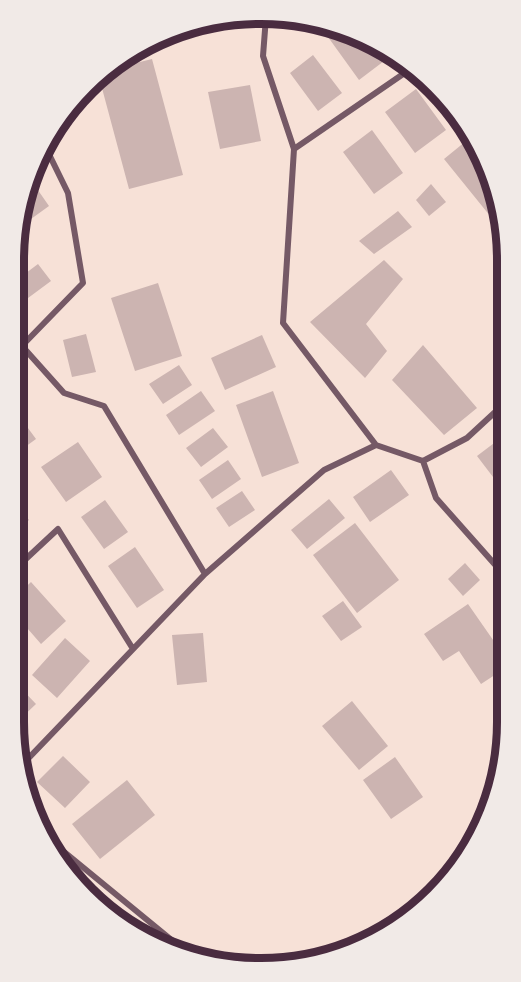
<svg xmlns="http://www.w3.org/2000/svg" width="521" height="982" font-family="'Sofia Sans Condensed',sans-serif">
	<rect width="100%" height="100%" fill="#f7e1d7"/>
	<path fill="#ccb4b1" d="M337 31 384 46 392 55 359 80 328 37Z
		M313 55 342 93 318 111 290 73Z
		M152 59 183 175 129 189 99 77 104 71Z
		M250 85 261 141 220 149 208 92Z
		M416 89 446 130 415 153 385 112Z
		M372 130 403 173 374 194 343 152Z
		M471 137 504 224 499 227 444 159Z
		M33 183 49 206 31 219 24 210Z
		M431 184 446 202 429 216 416 200Z
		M398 211 412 227 374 254 359 241Z
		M15 242 27 259 14 268V245Z
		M384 260 403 279 366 324 387 351 365 378 310 322Z
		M38 264 51 281 24 301 14 288V282Z
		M158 283 182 356 135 371 111 298Z
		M86 334 96 372 72 377 63 340Z
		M262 335 276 367 225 390 211 358Z
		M423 345 477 408 444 435 392 380Z
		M179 365 192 385 163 404 149 384Z
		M201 391 215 411 179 435 166 415Z
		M273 391 299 463 262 477 236 405Z
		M14 409 36 439 14 455Z
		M213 428 228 447 201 467 186 448Z
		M506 434V467L493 477 477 456Z
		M78 442 102 477 66 502 41 467Z
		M228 460 241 479 212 499 199 480Z
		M391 470 409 495 370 522 353 497Z
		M242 491 255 510 229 527 216 508Z
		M329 499 345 518 307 549 291 530Z
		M105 500 128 532 104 549 81 517Z
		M14 502 29 520 14 533Z
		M355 523 399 580 357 613 313 555Z
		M135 547 164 590 137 608 108 566Z
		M465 563 480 580 463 596 448 579Z
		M31 582 66 621 41 644 14 613V598Z
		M343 601 362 627 341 641 322 616Z
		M468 604 507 660V667L481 684 459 651 443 661 424 634Z
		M203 633 207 682 177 685 172 635Z
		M65 638 90 661 57 698 32 675Z
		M15 682 36 704 14 725V684Z
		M352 701 388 746 359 770 322 726Z
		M63 756 90 782 65 808 37 782Z
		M395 757 423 797 391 819 363 780Z
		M127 780 155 815 100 859 72 824Z"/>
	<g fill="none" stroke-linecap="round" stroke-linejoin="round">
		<path stroke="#755966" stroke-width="6" d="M188 26 204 21
			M294 149 409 70
			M14 335 22 346 64 393 104 406 205 574 21 766
			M14 354 83 283 68 193 44 144
			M376 445 423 461 436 498 506 577
			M423 461 467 438 506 402
			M14 570 58 529 133 649
			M205 574 324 470 376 445 283 323 294 149 263 56 266 17
			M46 837 196 960"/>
	</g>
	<path d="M0 0H521V982H0ZM260 24H261A236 236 0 0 1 497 260V722A236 236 0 0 1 261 958H260A236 236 0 0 1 24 722V260A236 236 0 0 1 260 24Z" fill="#f1eae7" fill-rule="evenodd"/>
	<path fill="none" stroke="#4a2c40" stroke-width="8" d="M260 24H261A236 236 0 0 1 497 260V722A236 236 0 0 1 261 958H260A236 236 0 0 1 24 722V260A236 236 0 0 1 260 24Z"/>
</svg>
